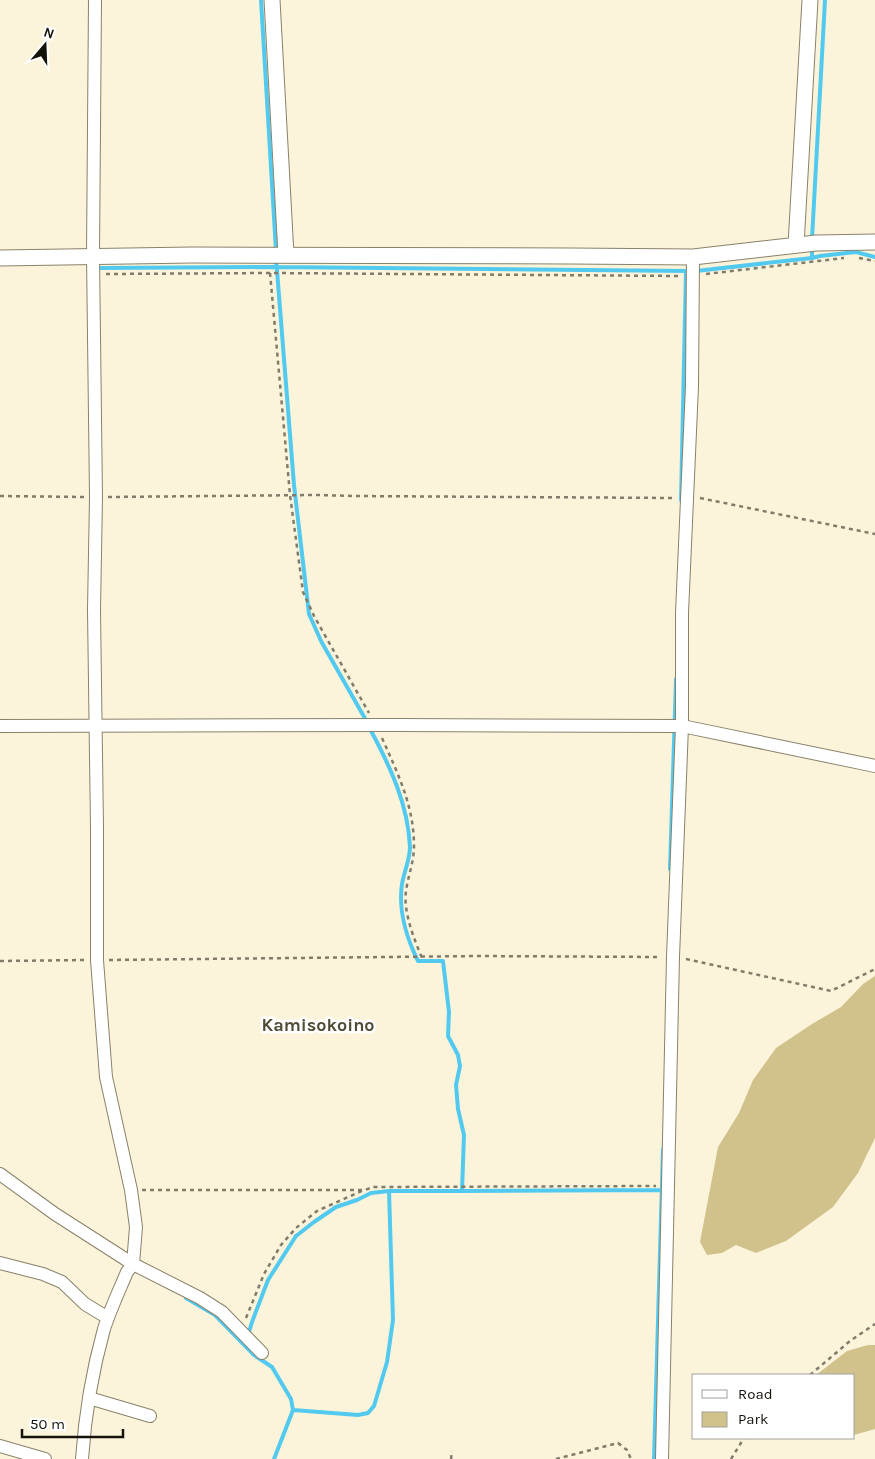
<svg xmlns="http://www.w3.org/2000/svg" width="875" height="1459" font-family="Karla,sans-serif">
	<rect width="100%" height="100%" fill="#fcf4da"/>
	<path fill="#d1c28b" d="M875 976V1138L858 1173 833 1207 786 1241 756 1253 736 1245 722 1253 707 1255 700 1242 718 1147 739 1113 753 1080 776 1048 812 1024 841 1007 863 984Z
		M868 1345H875V1429L854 1435V1375H816L847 1351Z"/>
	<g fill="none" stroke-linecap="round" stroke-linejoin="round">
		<path stroke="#52caf0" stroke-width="4" d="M261 0 276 251
			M812 239 825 0
			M812 246V258L820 256 856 252 875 257
			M276 258 294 485 309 614 321 641 367 722
			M100 268 276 267 689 271
			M696 271 812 258
			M681 500 686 271
			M670 869 676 679
			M462 1191 661 1190
			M186 1298 215 1315 254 1355 272 1367 291 1399 293 1410 274 1459
			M245 1345 252 1322 268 1280 296 1236 314 1222 336 1207 357 1200 371 1193 389 1191H462L464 1135 458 1109 456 1085 460 1066 458 1055 448 1036 449 1012 443 961H418C407 939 398 910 402 884 404 872 410 859 410 847 408 804 390 766 370 729
			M293 1410 358 1415 368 1413 374 1406 387 1362 393 1320 389 1191
			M654 1459 663 1149"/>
		<defs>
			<path id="minor" d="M0 726 395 725 682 726 875 766
				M0 1174 55 1214 133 1264 200 1298 222 1312 262 1353
				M0 1263 43 1274 62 1282 85 1304 108 1318
				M89 1398 150 1416
				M0 1446 45 1459
				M82 1459C85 1415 92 1372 104 1329 110 1310 119 1291 127 1272L133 1264 136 1227 131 1190 106 1077 97 960V828L94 610 96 497 93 256 95 0
				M662 1459 673 957 682 726V613L692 386 693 257"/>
			<path id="tertiary" d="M272 0 286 255
				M796 245 810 0
				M0 258 192 255 571 256 693 257 816 243 875 242"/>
		</defs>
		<use href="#minor" stroke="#88826a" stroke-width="14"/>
		<use href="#tertiary" stroke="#88826a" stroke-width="17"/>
		<path stroke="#807b6a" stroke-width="2.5" stroke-dasharray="4 4" stroke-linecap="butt" d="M859 258 875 261
			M270 273 290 495 303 592 314 616 369 713
			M106 274 270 273 680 276
			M706 274 844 258
			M0 496 85 497
			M108 497 316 495 355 496 675 498
			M700 498 875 534
			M382 738C398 774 414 806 414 846 414 862 408 876 406 891 403 911 414 939 422 958
			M686 959 831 991 875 969
			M109 960 478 956 661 957
			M0 961 86 960
			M142 1190H365L373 1187 656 1186
			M246 1318 264 1274 281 1245 296 1228 317 1211 364 1190
			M810 1375 850 1341 875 1324
			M451 1459 452 1451
			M556 1459 618 1443 627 1450 631 1459
			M731 1459 744 1438"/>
		<use href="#minor" stroke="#fff" stroke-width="12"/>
		<use href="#tertiary" stroke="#fff" stroke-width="15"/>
	</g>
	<g text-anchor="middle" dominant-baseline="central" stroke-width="5" stroke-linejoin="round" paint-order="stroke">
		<g font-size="18" font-weight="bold" fill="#514b35" stroke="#fff">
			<text x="318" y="1025">Kamisokoino</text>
		</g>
	</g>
	<rect x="692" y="1374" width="162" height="65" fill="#ffffff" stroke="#a1a09d"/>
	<rect x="702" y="1390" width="25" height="8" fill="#ffffff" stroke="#a1a09d"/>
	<text x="738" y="1399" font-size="15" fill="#151209">Road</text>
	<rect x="702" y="1412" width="25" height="15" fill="#d1c28b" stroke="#a1a09d"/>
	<text x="738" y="1424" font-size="15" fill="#151209">Park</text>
	<g transform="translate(45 45) rotate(19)" stroke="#ffffff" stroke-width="4" paint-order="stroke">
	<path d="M0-4L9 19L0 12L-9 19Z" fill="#151209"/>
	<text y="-8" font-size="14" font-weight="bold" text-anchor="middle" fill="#151209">N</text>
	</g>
	<path d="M22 1429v8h101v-8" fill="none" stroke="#151209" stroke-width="2.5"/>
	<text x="30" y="1429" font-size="15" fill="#151209" stroke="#ffffff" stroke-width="4" paint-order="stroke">50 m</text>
</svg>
